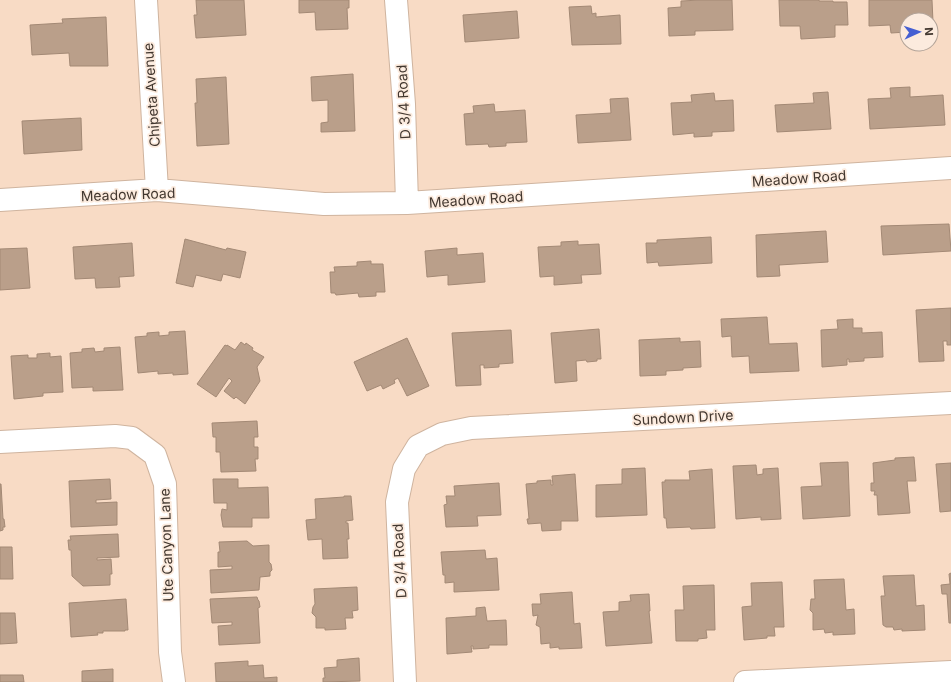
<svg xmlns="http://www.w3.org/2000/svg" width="951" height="682" font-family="Inter,sans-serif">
	<rect width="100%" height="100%" fill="#f8dbc5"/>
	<path fill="#ba9f8a" stroke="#a38975" d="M196 0H244L246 35 196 38 194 15H197Z
		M299 0H349V8H347L348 29 316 30 315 12 299 13Z
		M700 0H732L733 30 695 31V35L669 36 668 8 681 7V1Z
		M779 0H819V1H833V2H847L848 25H835V37L801 39 800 26H780Z
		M869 0H932L933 22H931V20H907V32L891 33 890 25 869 26Z
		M591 6 592 14 596 13V17L620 15 621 44 572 45 569 7Z
		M517 11 519 38 465 42 463 15Z
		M106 17 108 66H70L69 53 32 55 30 25 63 23 62 19Z
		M353 74 355 131 321 132V123L328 122V100L312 101 311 77Z
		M226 77 229 144 197 146 195 103H197L196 79Z
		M910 87V97L943 95 945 125 870 129 868 99 891 98 890 88Z
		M828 92 831 129 777 132 775 105 814 103 813 93Z
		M714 93 715 101 733 100 734 131 712 132V136L694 137V133L673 135 671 103 692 102 691 95Z
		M628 98 631 140 578 143 576 115 611 113 610 99Z
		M494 104 495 112 525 110 527 142 506 143V146L489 147 488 144 466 145 464 114 474 113 473 106Z
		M81 118 82 150 24 154 22 121Z
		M949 224 951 251 883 255 881 226Z
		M826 231 828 262 779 265 780 276 757 277 756 235Z
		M711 237 712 263 659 266 658 262 647 263 646 243H657V240Z
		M185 239 226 250 227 248 246 252 240 278 223 274 221 281 196 275 193 287 176 283Z
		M578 241V245L599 244 601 274 581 275 582 283 554 285V276L540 277 538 247 561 246V242Z
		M132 243 134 276 119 277 120 287 96 288 95 278 75 279 73 247Z
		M27 248 30 288 0 290V249Z
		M457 248V255L483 253 485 282 448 285V275L427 277 425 251Z
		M371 261V264H383L385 292H376V296L359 297 358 293 336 295 335 293H331L330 272H335L334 267 357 266V262Z
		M951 308V345H947V341H943L944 361 919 362 916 310Z
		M767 317 769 344 797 343 799 371 750 373 749 356 732 357 731 336 722 337 721 319Z
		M853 319V328H862V333L882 332 883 357 864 358V361L849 362V359H847V365L822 367 821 330 838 329 837 320Z
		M599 329 601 359H597V361L587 362 586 360 576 361 577 381 555 383 551 333Z
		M511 330 513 363 499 364V367L484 368V365H480L481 385 456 386 452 333Z
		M185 331 188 374 173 375V373L158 374V371L138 373 135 337 147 336V333L159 332V336L169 335V332Z
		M407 338 429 386 407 396 398 378 394 380 395 383 383 389 381 385 367 391 354 362Z
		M680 338V342L700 341 701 367 683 368V370L666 371V375L640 376 639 340Z
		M241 342 245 345 246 343 253 348 252 350 264 357 257 367 260 381 245 404 236 397 234 399 224 391 232 381 229 378 216 397 197 384 225 345 227 346V345L235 350Z
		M120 347 123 390 93 391V387L72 388 70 353 82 352V349L94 348 95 352 104 351V348Z
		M50 353V357L61 356 63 392 43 393V396L14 399 11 356 28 355V358H37V354Z
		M257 421 258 437H254V447H258V459H255L256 471 221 472 220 452H216V437H213L212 423Z
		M914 457 916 481H907L910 513 878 515 877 495H874L875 491H871V483H874L873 463 895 460V458Z
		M848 462 850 516 803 519 801 487 822 486 820 463Z
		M951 463V511L940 512 936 464Z
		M756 465 757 475 763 474V469L778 468 781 519 761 520V517L736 519 733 466Z
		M645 468 647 515 596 517V485L622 484V469Z
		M712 469 715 528 691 529 690 527 667 528 666 518H664L662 482H665V480H690L689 471Z
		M575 474 578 521H561V530L542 531 541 523 528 524 527 519H529L526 484 537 483V481L551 480V485H553L552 476Z
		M110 479 111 499 96 500V503L117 502V525L71 527 69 481Z
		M213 479H238V488L268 487 269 518H252V527H223L221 515 222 509 227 510V503H214Z
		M499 483 501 515 477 516 478 526 446 527 444 505 447 504 446 496H455L454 486Z
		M0 484H1L3 519H4L5 527H3V530L0 531Z
		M344 496H351L353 520 346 521V523H348L349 539H347L348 558 323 559 322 539 308 540 306 520 316 519 315 499 344 497Z
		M118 534 119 557 97 558V560L111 559 112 574H110V585L83 586 72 576 71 550H69L68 540H71L70 536Z
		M247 541 253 546 269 545V562L271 564 272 570 270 572V576L260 577 259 590 211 593 210 570 232 569V566L218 567V552H220L219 542Z
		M0 547H12L13 579H0Z
		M485 550 486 559 497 558 499 590 454 592V582L445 583V575H443L441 552Z
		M951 573V623H949L947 594H942L941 585 950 584 949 574Z
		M914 575 916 606 924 605 925 630 902 631V629L894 630 893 627H886L883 625 881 596H885L883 576Z
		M844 579 846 610 854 609 855 634 833 635V632L825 633 824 629 813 630V613L810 610 811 599H815L814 580Z
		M782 582 784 627H774L775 636H767V638L744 640 742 607 752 606 751 583Z
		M714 585 715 630H706L707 638 698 639V641H676L675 610H684L683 586Z
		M357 587 358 610 352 611 353 618H345L346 629 325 630V628H316V617L312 613 313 607 315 604 314 589Z
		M572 592 574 624 580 623 582 648 559 649V647L550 648V643L541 644 540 627 536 625 538 615 533 616 532 604H541L540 594Z
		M649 594 650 611H649L652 643 606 646 603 612 619 611V602L631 601 630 595Z
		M257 597 258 600 259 601 260 607 258 608 260 643 219 645 218 626 232 625V622L212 623 210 599Z
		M126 599 128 630H125V631H103V633H97L98 635 71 637 69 603Z
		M485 607 487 621 506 620 507 645H489V648L473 649V646H471L472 652 447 654 446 618 476 616V608Z
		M0 613H15L17 643 0 644Z
		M359 658 360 681 323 682V678H325L324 668 337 667V660Z
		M248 661V666L263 665 264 678 277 677V682H216L215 663Z
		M113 669V682H82V671Z
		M0 675H23L24 682H0Z"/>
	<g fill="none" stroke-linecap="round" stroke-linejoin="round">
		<defs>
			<path id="minor" d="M146 0 157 190
				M396 0 404 104 407 203
				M0 200 157 190 324 204 407 203 951 168
				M0 442 115 436 132 438 155 455 165 484 170 652 174 682
				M405 682 397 502 404 469 418 446 442 434 471 428 951 403
				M745 682 951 672"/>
		</defs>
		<use href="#minor" stroke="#cfb49f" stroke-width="24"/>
		<use href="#minor" stroke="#fff" stroke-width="22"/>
	</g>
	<g text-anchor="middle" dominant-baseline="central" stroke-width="3.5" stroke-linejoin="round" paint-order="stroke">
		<g font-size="14" fill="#42372f" stroke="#fcebde">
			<text transform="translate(151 95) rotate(-94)">Chipeta Avenue</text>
			<text transform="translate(403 102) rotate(-93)">D 3/4 Road</text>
			<text transform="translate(799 178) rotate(-4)">Meadow Road</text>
			<text transform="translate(128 194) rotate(-2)">Meadow Road</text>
			<text transform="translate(476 199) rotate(-4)">Meadow Road</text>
			<text transform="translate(683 417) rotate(-3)">Sundown Drive</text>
			<text transform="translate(166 545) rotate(-92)">Ute Canyon Lane</text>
			<text transform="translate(399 561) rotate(-93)">D 3/4 Road</text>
		</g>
	</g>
	<g transform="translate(919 32) rotate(87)"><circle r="19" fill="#fcebde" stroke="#b2a398"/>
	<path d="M0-3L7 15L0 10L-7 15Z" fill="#455fd2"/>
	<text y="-6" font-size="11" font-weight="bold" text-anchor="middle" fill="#42372f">N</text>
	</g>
</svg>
